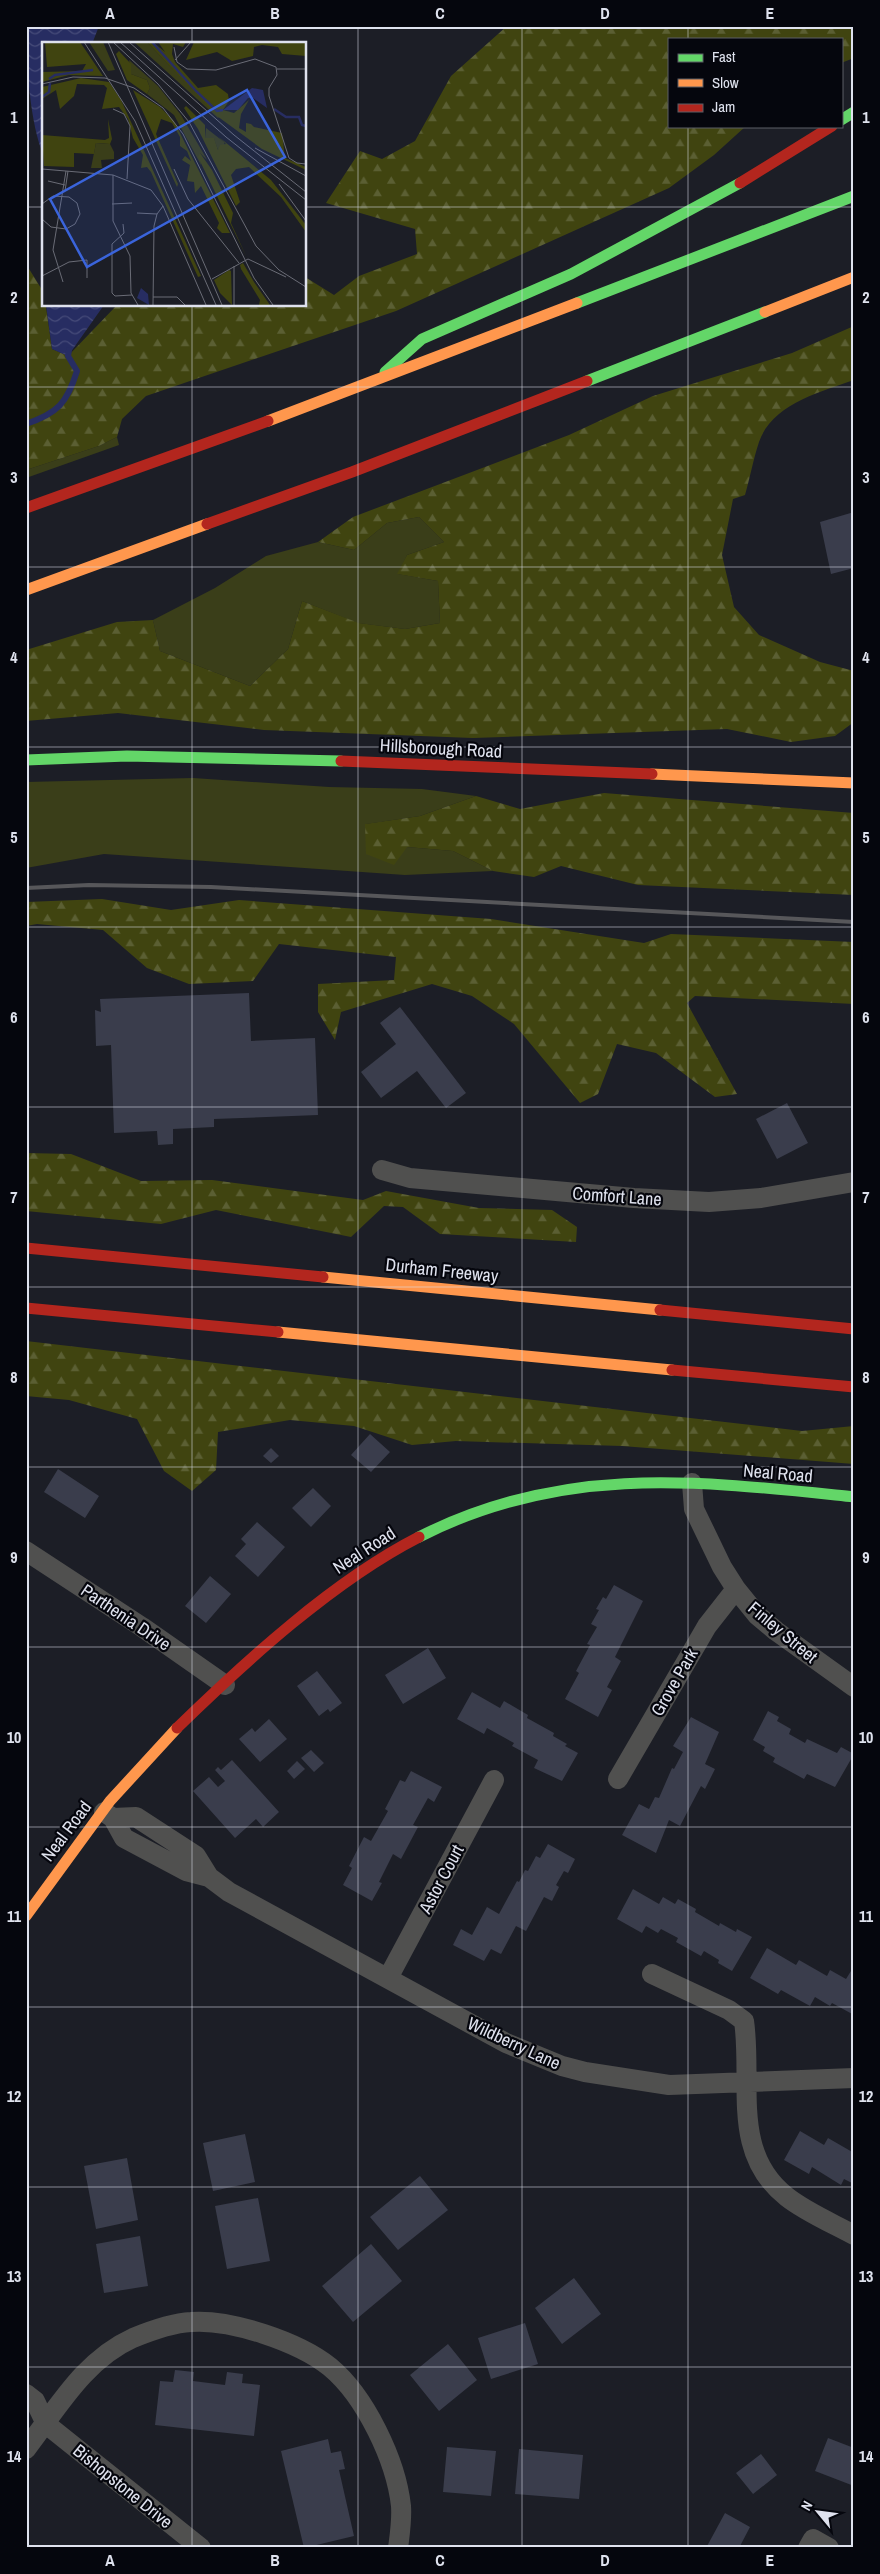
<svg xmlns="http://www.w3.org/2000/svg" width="880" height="2574" font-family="'Archivo Narrow',sans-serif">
	<defs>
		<pattern id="forest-firs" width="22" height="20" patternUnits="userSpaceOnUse" patternTransform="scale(1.25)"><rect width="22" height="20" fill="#404410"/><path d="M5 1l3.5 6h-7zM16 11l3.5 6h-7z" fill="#5b5f33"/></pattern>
		<pattern id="water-waves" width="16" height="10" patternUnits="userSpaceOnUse" patternTransform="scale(1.25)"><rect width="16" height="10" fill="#272d62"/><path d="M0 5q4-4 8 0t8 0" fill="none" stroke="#464b79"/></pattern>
	</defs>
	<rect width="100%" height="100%" fill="#1c1e26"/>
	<path fill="#3a3e19" d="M117 437 119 445 26 478V470L99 446Z
		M419 517 444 542 407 555 398 574 438 581 440 623 405 629 358 623 302 601 288 649 250 686 160 651 153 620 215 588 266 556 318 542 354 550 387 523Z
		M193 778 329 787 422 789 476 796 420 816 366 824 407 847 453 851 493 871 405 875 104 854 26 868V782Z"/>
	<path fill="url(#forest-firs)" d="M507 26H854V58L841 63V39H669V126H746L714 155 669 188 396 311 146 396 122 419 117 437 99 446 26 470V264L44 293 52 349 68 356 117 305H305V277L334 295 359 276 417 254 415 229 326 203 360 151 382 159 415 141 451 76Z
		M854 326V380C820 392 772 404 759 442 753 460 750 478 745 495L733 499 722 555 734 607 759 635 820 662 854 671V722L835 736 791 742 727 729 473 738 264 730 118 713 26 721V650L117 622 153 620 160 651 250 686 288 649 302 601 359 623 405 629 440 623 438 581 397 574 407 555 444 542 419 517 387 523 354 550 318 542 353 517 569 435 653 396 792 353Z
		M604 793 854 813V895L638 885 561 866 534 877 493 871 453 851 407 847 394 865 366 854 365 824 420 816 476 796 520 809Z
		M102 899 171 910 239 900 491 919 644 943 671 934 854 942V1004L695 996 687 1003 737 1094 715 1097 656 1053 617 1044 598 1094 580 1103 514 1024 472 996 432 984 341 1012 335 1040 318 1012V984L394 980 396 957 279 944 253 981 189 984 147 968 103 930 37 924 26 926V902Z
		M26 1153 71 1154 141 1181 212 1180 363 1200 386 1191 479 1208 552 1210 577 1227 576 1242 440 1234 403 1207 384 1206 351 1237 216 1210 161 1224 26 1211Z
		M26 1341 802 1431 854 1426V1464L622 1446 456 1441 412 1445 354 1426 290 1420 218 1432 216 1470 192 1491 164 1471 137 1419 69 1400 26 1396Z"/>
	<path fill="url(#water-waves)" d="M26 26H99L92 44H44V156C30 126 26 61 26 26Z
		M46 305H104L68 356 52 349Z"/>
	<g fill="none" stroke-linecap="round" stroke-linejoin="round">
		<path stroke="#272d62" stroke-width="6" d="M26 424C58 413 67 403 77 371L68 356 69 350"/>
	</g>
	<path fill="#3a3d4c" d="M854 512V568L831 574 820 522Z
		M249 993 251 1041 315 1038 318 1115 214 1119V1127L173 1129V1144L158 1145 157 1131 114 1133 111 1045 96 1046 95 1010 101 1012 100 999Z
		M400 1007 466 1093 446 1108 417 1071 381 1098 361 1072 396 1044 380 1023Z
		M787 1103 808 1143 777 1159 756 1119Z
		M370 1434 390 1452 371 1472 351 1455Z
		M271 1448 279 1456 271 1463 263 1456Z
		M58 1469 99 1496 85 1518 44 1492Z
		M313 1488 331 1506 311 1527 292 1508Z
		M257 1522 285 1547 258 1577 235 1556 246 1544 241 1539Z
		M210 1576 231 1594 206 1623 185 1606Z
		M614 1585 643 1601 615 1657 621 1661 607 1687 612 1690 598 1717 565 1699 579 1673 576 1671 590 1645 587 1644 597 1627 591 1624 599 1610 596 1609 603 1597 606 1599Z
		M428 1648 446 1678 403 1704 385 1675Z
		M317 1671 342 1703 330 1712 328 1709 319 1716 297 1686Z
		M472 1692 500 1708 504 1701 528 1715 527 1718 554 1733 553 1736 567 1744 565 1746 578 1753 562 1781 534 1768 538 1760 512 1746 514 1743 487 1728 484 1734 457 1719Z
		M768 1711 779 1717 777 1721 791 1729 789 1734 805 1743 807 1739 837 1753 841 1747 854 1754 835 1787 807 1774 804 1779 773 1762 775 1758 763 1751 765 1747 753 1740Z
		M691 1717 719 1732 705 1764 715 1769 705 1789 701 1786 680 1826 669 1820 656 1853 622 1835 639 1804 649 1809 655 1797 659 1798 672 1768 674 1769 683 1752 673 1746Z
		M269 1719 287 1739 260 1762 239 1739 252 1728 255 1732Z
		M311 1750 324 1763 314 1772 301 1758Z
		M232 1760 279 1812 263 1827 256 1819 235 1838 193 1791 209 1777 218 1787 225 1781 215 1770 218 1767 221 1770Z
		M297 1761 305 1769 294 1779 287 1771Z
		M411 1771 442 1787 434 1802 428 1798 413 1825 418 1827 401 1859 393 1854 379 1882 382 1883 372 1901 343 1885 352 1868 349 1866 364 1837 371 1841 388 1811 385 1809 400 1780 405 1782Z
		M548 1844 575 1859 568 1873 564 1871 556 1885 559 1887 552 1901 544 1897 526 1931 516 1926 501 1954 491 1949 484 1961 453 1945 461 1929 472 1935 487 1907 499 1914 517 1881 519 1882 525 1870 528 1871 536 1856 540 1858Z
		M633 1889 659 1904 663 1897 675 1904 678 1899 696 1909 695 1912 719 1926 720 1923 736 1932 737 1929 752 1937 732 1971 718 1963 719 1960 704 1951 701 1956 676 1942 678 1938 661 1929 658 1933 646 1926 642 1933 617 1919Z
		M767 1948 796 1965 799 1960 827 1976 830 1970 846 1979 851 1971 854 1973V2015L832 2003 830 2006 815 1997 810 2006 781 1990 778 1994 750 1978Z
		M800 2131 824 2145 828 2138 854 2153V2184L844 2179 841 2185 812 2167 809 2174 784 2160Z
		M245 2134 255 2182 213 2191 203 2143Z
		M127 2158 138 2220 96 2229 84 2166Z
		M420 2176 448 2210 398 2250 370 2217Z
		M258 2198 270 2261 227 2269 215 2206Z
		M140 2236 148 2286 104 2293 96 2244Z
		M371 2244 402 2281 353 2322 322 2286Z
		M574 2278 601 2314 562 2344 535 2308Z
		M525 2323 538 2364 491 2379 478 2338Z
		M448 2344 477 2380 439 2411 410 2375Z
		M175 2370 194 2372 193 2381 225 2385 227 2372 243 2374 242 2383 260 2385 254 2436 155 2425 160 2381 173 2382Z
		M828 2438 854 2448V2486L815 2471Z
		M328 2439 331 2453 341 2451 345 2469 339 2470 354 2536 304 2548 281 2451Z
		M447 2447 496 2451 491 2496 443 2492Z
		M519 2449 583 2455 579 2499 515 2494Z
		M761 2454 777 2475 753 2494 736 2473Z
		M725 2513 750 2527 739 2548H706Z"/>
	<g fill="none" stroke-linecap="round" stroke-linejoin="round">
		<path stroke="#50504f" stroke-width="20" d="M382 1170 410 1178 634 1198 709 1202 761 1198 854 1182
			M692 1483 694 1509 722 1567 736 1589 757 1615 776 1631 854 1687
			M26 1551 142 1627 225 1685
			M618 1779 707 1626 736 1589
			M104 1812 113 1818 124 1838 186 1871 209 1877
			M113 1818 136 1817 196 1856 209 1877 229 1892 506 2043 562 2066 585 2072 669 2085 854 2078
			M652 1974 729 2010 744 2021C753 2083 730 2153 787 2197 806 2212 832 2223 854 2235
			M388 1978 494 1780
			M26 2394 35 2401 46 2424 201 2548
			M26 2449C57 2409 84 2360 133 2338 150 2331 172 2323 191 2322 231 2319 299 2342 330 2367 365 2396 396 2460 401 2506 402 2520 400 2534 398 2548
			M808 2548 813 2539 829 2548"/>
		<path stroke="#63d668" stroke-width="11" d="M841 120 854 112
			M577 303 854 196
			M385 372 422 339 571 274 740 183
			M587 381 765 312
			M26 760 127 756 341 761
			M419 1537C564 1463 700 1481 854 1497"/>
		<path stroke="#ff974d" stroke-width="11" d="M765 312 854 277
			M268 421 577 303
			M26 590 207 524
			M652 774 854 783
			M323 1277 660 1310
			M278 1332 672 1370
			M26 1916 110 1801 177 1728"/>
		<path stroke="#b3261e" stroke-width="11" d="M740 183 832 126
			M26 508 268 421
			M207 524 352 472 587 381
			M341 761 652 774
			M26 1248 323 1277
			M26 1308 278 1332
			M660 1310 854 1329
			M672 1370 854 1387
			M177 1728C246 1661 333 1581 419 1537"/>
		<path stroke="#57575a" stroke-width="4" d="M26 888 89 885 211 887 854 922"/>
	</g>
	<path fill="none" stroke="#dfe2ee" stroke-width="1" stroke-opacity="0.55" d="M192 26V44M358 26V2548M522 26V2548M688 26V39M688 126V2548M26 207H44M305 207H854M192 305V2548M26 387H854M26 567H854M26 747H854M26 927H854M26 1107H854M26 1287H854M26 1467H854M26 1647H854M26 1827H854M26 2007H854M26 2187H854M26 2367H854"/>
	<g text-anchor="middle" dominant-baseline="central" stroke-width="4.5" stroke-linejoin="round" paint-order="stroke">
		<g font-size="18" fill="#dfe2ee" stroke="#05060d">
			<text transform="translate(441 748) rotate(3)">Hillsborough Road</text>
			<text transform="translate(617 1196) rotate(4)">Comfort Lane</text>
			<text transform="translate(442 1270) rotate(6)">Durham Freeway</text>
			<text transform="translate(778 1473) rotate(5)">Neal Road</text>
			<text transform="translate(364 1550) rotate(-33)">Neal Road</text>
			<text transform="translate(126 1617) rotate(34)">Parthenia Drive</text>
			<text transform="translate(783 1632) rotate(40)">Finley Street</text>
			<text transform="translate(674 1682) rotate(-60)">Grove Park</text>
			<text transform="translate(66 1831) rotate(-53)">Neal Road</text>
			<text transform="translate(441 1879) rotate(-62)">Astor Court</text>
			<text transform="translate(514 2043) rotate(25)">Wildberry Lane</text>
			<text transform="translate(123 2486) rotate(39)">Bishopstone Drive</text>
		</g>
	</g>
	<g transform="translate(42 42)">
		<rect width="264" height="264" fill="#1c1e26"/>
		<path d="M47 0H61L73 28 66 29ZM92 0H105L177 75 176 76ZM87 18 116 44 139 73 163 114 165 118 158 111 159 123 132 73 105 52 108 46 105 38 89 32ZM164 86 182 100 183 105 176 108 172 97 163 96Z" fill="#3a3e19"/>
		<path d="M3 0H38L61 34 27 33 0 40V30L40 29 44 22 5 25ZM105 0H111L123 10 116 0H144L141 5 131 2 130 12 133 20 156 46 174 43 186 52 187 59 181 68 192 71 207 58 199 72 197 86 204 90V81L209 82 212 85 240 91 243 116 264 125V128L220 107 175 74ZM152 0H264V14L240 12 236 5 220 3 212 5 211 14 190 19 175 10 144 18ZM77 9 89 22V32L105 38 108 46 105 52 85 38 74 12ZM39 36 67 40 79 58 159 234 156 235 109 130 105 125 99 126 101 113 91 96 86 77 77 65 60 67 65 46 62 43 35 42 32 54 18 67 14 48 0 57V45ZM91 48 118 65 132 79 188 191H180L175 186 177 181 159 144 153 151 152 140 145 139 148 123 140 118 143 114 149 119 145 109 138 104V95L130 81 119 77 114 92 136 142 135 145ZM144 64 163 83V96H172L176 108 178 103 184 102 177 95 229 138 264 183V190L239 155 207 125 194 127 189 133 198 160 194 164 156 87 142 66ZM66 77 70 97 68 102 54 101 52 112 32 111V125L2 124 0 93 63 98 67 96ZM158 111 170 128 191 171 189 181 205 216 156 115ZM201 221 212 240 228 263H217L218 258 199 227 198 223ZM187 228 189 229 190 263 178 251 172 238Z" fill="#404410"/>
		<path d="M54 101 68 102 72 110V117L59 118 60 126H49Z" fill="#3a3e19"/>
		<path d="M210 46 221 48 225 66 211 56H206L196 68H181ZM99 246 106 252 107 263 95 256Z" fill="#272d62"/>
		<path fill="none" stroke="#272d62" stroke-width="2.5" d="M110 0 154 49 175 69 181 68M7 37 13 33 51 28M0 55 7 50 8 41M232 67 244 75H257L260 83 264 84"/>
		<path fill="none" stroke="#6a6c76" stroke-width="1" d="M42 0 93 79 174 263M66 0 180 263M71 0 116 42 147 80 214 204 237 228 264 245M78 0 184 95 264 158M87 0 192 93 264 150M132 5 135 20 145 27 174 28 213 17 234 25 235 33 227 46V54L247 116 255 121 264 122M133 18 149 0M235 27H263M0 42 31 35 63 36 92 46 121 66 141 92 212 236 231 263M71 67 82 72 88 84 85 137M213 106 264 134M0 127 71 133 109 148 121 164 164 263M132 127 146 157 197 221M71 133V179L88 214 89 251 96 263M6 139 23 143M237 142 264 179M23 149 26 129M0 162 11 154 27 155 35 161 38 172 33 182 24 187 9 185 0 177M70 162 90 161M95 171 115 172M81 182 82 191 70 202V251L73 254 90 253M0 234 27 220 45 218V236M170 237 206 217 244 235M21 240 11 208 24 129M111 255H135L143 263M111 263 112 184 115 172 121 164M192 263V224"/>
		<path fill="#3a64db" fill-opacity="0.15" stroke="#3a64db" stroke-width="2.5" d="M205 48 243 115 45 225 8 157Z"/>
		<rect width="264" height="264" fill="none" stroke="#dfe2ee" stroke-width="2.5"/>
	</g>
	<rect width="880" height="2574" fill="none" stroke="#05060d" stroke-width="55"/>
	<rect x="668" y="38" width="175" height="90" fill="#05060d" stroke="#5c5e67"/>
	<rect x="678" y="54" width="25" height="8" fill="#63d668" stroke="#5c5e67"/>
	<text x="712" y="62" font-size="15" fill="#dfe2ee">Fast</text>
	<rect x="678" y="79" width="25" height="8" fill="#ff974d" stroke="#5c5e67"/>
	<text x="712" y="88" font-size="15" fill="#dfe2ee">Slow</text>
	<rect x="678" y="104" width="25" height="8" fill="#b3261e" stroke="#5c5e67"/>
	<text x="712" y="112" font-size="15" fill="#dfe2ee">Jam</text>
	<g transform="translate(818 2512) rotate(299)" stroke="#05060d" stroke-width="4" paint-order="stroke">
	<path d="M0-4L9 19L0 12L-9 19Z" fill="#dfe2ee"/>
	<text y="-8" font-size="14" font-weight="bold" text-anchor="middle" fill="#dfe2ee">N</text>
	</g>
	<rect x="28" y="28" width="824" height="2518" fill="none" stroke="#dfe2ee" stroke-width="2"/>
	<g font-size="16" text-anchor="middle" font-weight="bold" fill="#dfe2ee">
		<text x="110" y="19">A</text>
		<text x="275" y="19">B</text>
		<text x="440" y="19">C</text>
		<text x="605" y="19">D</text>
		<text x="770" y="19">E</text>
		<text x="14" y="123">1</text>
		<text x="866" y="123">1</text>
		<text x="14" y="303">2</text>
		<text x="866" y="303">2</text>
		<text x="14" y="483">3</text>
		<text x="866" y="483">3</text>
		<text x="14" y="663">4</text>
		<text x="866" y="663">4</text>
		<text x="14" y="843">5</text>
		<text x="866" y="843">5</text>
		<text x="14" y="1023">6</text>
		<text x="866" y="1023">6</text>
		<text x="14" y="1203">7</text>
		<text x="866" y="1203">7</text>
		<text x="14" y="1383">8</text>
		<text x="866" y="1383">8</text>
		<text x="14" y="1563">9</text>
		<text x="866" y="1563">9</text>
		<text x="14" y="1743">10</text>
		<text x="866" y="1743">10</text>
		<text x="14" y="1922">11</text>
		<text x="866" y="1922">11</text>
		<text x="14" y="2102">12</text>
		<text x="866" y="2102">12</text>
		<text x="14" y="2282">13</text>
		<text x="866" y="2282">13</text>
		<text x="14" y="2462">14</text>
		<text x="866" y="2462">14</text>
		<text x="110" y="2566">A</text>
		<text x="275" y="2566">B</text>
		<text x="440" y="2566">C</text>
		<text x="605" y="2566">D</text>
		<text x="770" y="2566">E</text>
	</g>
</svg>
